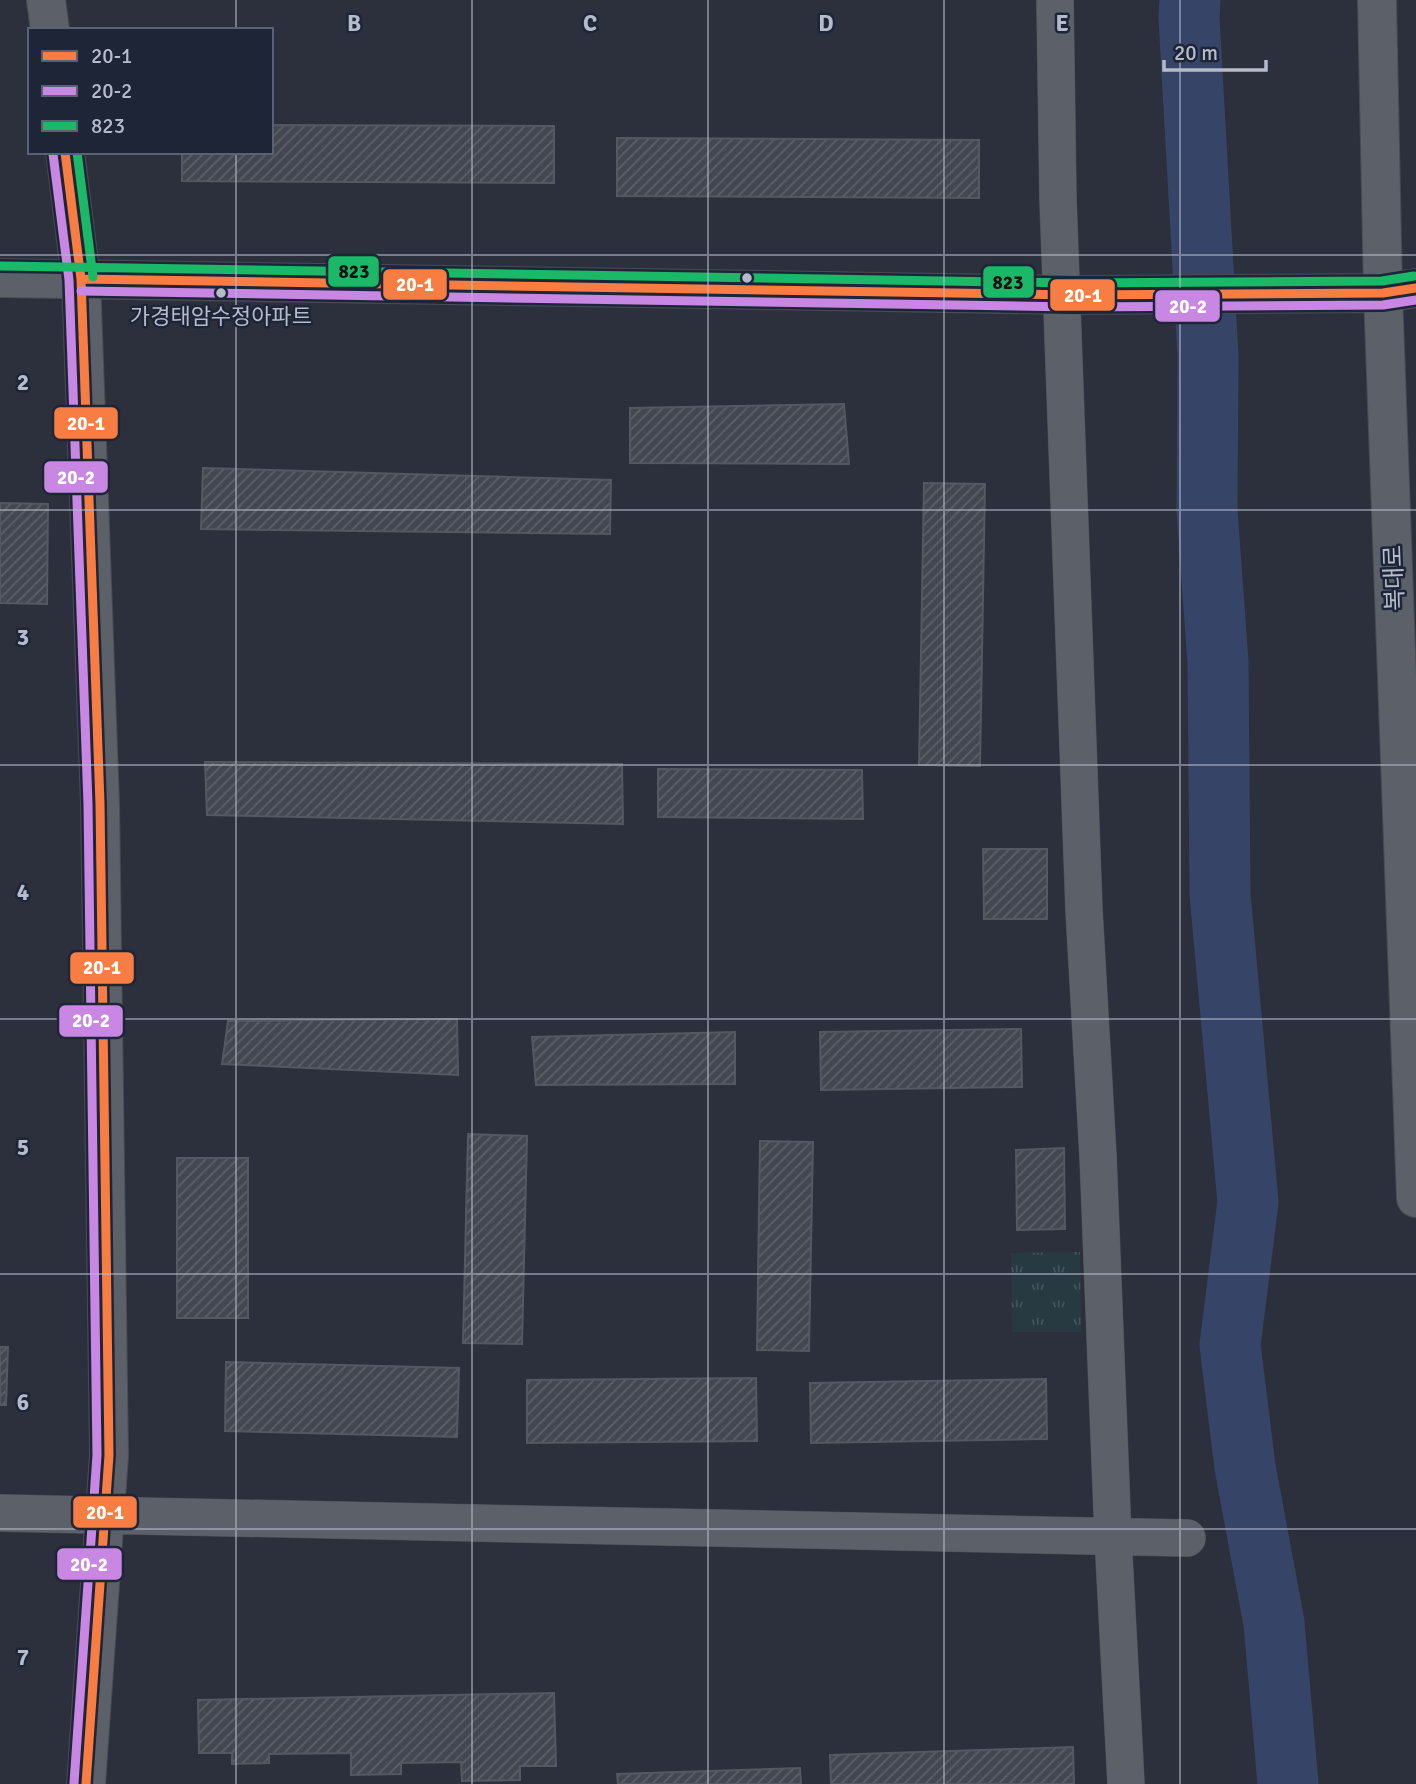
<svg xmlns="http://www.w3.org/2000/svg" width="1416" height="1784" font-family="Signika,'Noto Sans KR',sans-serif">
	<defs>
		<pattern id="park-tufts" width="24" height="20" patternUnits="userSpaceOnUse" patternTransform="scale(1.75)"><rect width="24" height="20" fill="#273a42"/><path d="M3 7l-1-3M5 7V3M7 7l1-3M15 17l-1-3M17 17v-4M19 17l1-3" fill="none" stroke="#44555c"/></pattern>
		<pattern id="building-hatch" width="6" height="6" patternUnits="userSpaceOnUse" patternTransform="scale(1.75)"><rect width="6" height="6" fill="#434751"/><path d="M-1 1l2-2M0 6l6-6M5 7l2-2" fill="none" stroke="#5c6069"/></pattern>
	</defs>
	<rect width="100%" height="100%" fill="#2b303c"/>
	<path fill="url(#park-tufts)" d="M1080 1252 1081 1332H1012L1011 1253Z"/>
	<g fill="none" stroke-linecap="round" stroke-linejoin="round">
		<path stroke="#364467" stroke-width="61" d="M1190 0 1189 18 1208 356 1207 511 1218 662 1220 894 1248 1202 1230 1345 1245 1467 1274 1623 1288 1784"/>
	</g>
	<path fill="url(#building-hatch)" stroke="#535863" stroke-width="2" d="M271 125 554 126V183L182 181V152H271Z
		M617 138 979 140V198L617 196Z
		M844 404 849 464 630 463V408Z
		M203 468 611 480 610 534 201 529Z
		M924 483 985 484 980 766 919 765Z
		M0 503 48 504 47 604 0 603Z
		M205 762 622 764 623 824 207 815Z
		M658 769 862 770 863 819 658 817Z
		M983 849H1047V919H984Z
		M457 1019 458 1075 222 1064 228 1021Z
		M1021 1029 1022 1087 821 1090 820 1032Z
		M735 1032V1084L536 1085 532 1037Z
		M468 1134 527 1136 522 1344 463 1343Z
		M760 1141 813 1142 809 1351 757 1350Z
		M1064 1148 1065 1229 1017 1230 1016 1150Z
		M177 1158H248V1318H177Z
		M0 1347H8L6 1405H0Z
		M226 1362 459 1368 457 1437 225 1431Z
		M756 1378 757 1441 527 1443V1380Z
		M1046 1379 1047 1439 811 1443 810 1383Z
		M554 1693 556 1766H520V1780L462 1781 461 1762 401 1763V1774L351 1775V1753L269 1754V1763L232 1764V1753H199L198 1700Z
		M1073 1747 1074 1784H831L830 1755Z
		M800 1768 801 1784H618L617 1774Z"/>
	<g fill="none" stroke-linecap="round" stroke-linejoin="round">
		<defs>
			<path id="minor" d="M1055 0 1058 199 1084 910 1098 1156 1113 1537 1126 1784
				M0 1513 1187 1538"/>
			<path id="tertiary" d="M46 0 50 30
				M1377 0 1383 293 1416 1198
				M65 152 81 279 100 804 109 1455 86 1784
				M0 278 1073 295 1383 293 1416 288"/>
		</defs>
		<use href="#minor" stroke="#484b54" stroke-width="38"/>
		<use href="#tertiary" stroke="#484b54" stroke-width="40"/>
		<use href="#minor" stroke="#5c6069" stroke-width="37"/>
		<use href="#tertiary" stroke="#5c6069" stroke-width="38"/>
		<defs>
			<path id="bus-1" d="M65 152 81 279 100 804 109 1455 86 1784
				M81 279 1073 295 1383 293 1416 288"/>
			<path id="bus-2" d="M53 154 69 280 88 804 97 1455 74 1783
				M81 291 1073 307 1383 305 1416 300"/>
			<path id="bus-3" d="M77 152 93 277
				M0 266 1073 283 1382 281 1414 276"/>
		</defs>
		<use href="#bus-1" stroke="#1d2537" stroke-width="14"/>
		<use href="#bus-2" stroke="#1d2537" stroke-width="14"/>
		<use href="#bus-3" stroke="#1d2537" stroke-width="14"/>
		<use href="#bus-1" stroke="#f77d43" stroke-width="9"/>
		<use href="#bus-2" stroke="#c787e3" stroke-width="9"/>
		<use href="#bus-3" stroke="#1ab867" stroke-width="9"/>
	</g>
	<path fill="none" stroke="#b6bbcc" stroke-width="2" stroke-opacity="0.55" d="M236 0V30M472 0V1784M708 0V1784M944 0V1784M1180 0V1784M236 152V1784M0 255H1416M0 510H1416M0 765H1416M0 1019H1416M0 1274H1416M0 1529H1416"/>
	<g fill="#b6bbcc" stroke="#1d2537" stroke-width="2.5">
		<circle cx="747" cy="278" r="6"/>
		<circle cx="221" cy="293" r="6"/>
	</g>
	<g text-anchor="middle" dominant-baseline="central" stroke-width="5" stroke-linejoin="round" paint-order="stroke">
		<g font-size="22" fill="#b6bbcc" stroke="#1d2537">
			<text x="221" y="316">가경태암수정아파트</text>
		</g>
		<g font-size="24" fill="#b6bbcc" stroke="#1d2537">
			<text transform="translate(1394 578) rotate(-92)">복대로</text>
		</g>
	</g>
	<g font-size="23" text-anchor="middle" font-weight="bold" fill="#b6bbcc" stroke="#1d2537" stroke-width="5" stroke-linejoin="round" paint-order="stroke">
		<text x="354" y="31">B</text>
		<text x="590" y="31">C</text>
		<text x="826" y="31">D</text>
		<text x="1062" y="31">E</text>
		<text x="23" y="390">2</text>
		<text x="23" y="645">3</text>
		<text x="23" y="900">4</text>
		<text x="23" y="1155">5</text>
		<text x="23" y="1410">6</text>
		<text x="23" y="1665">7</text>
	</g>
	<g stroke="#1d2537" stroke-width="2.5">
		<rect x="327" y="255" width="53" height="33" rx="7" fill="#1ab867"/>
		<rect x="982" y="265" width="53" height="34" rx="7" fill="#1ab867"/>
		<rect x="382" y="268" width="66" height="33" rx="7" fill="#f77d43"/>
		<rect x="1049" y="278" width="67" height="34" rx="7" fill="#f77d43"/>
		<rect x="1154" y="289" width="67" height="34" rx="7" fill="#c787e3"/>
		<rect x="53" y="406" width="66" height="34" rx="7" fill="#f77d43"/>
		<rect x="43" y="460" width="66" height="34" rx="7" fill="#c787e3"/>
		<rect x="69" y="951" width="66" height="34" rx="7" fill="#f77d43"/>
		<rect x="58" y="1004" width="66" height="34" rx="7" fill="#c787e3"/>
		<rect x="72" y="1495" width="66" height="34" rx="7" fill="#f77d43"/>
		<rect x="56" y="1547" width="67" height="34" rx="7" fill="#c787e3"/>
	</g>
	<g font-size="19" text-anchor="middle" font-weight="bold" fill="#fff">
		<text x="415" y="291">20-1</text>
		<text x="1083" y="302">20-1</text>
		<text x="1188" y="313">20-2</text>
		<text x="86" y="430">20-1</text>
		<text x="76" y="484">20-2</text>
		<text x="102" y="974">20-1</text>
		<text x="91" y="1027">20-2</text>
		<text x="105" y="1519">20-1</text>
		<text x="89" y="1571">20-2</text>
	</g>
	<g font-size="19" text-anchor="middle" font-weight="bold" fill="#111">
		<text x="354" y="278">823</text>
		<text x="1008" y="289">823</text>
	</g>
	<rect x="28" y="28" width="245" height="126" fill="#1d2537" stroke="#5a6173" stroke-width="2"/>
	<rect x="42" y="51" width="35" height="10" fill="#f77d43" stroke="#5a6173" stroke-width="2"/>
	<text x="91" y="63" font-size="21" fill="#b6bbcc">20-1</text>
	<rect x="42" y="86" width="35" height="10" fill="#c787e3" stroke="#5a6173" stroke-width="2"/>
	<text x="91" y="98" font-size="21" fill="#b6bbcc">20-2</text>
	<rect x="42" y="121" width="35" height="10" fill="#1ab867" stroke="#5a6173" stroke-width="2"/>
	<text x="91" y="133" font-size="21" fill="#b6bbcc">823</text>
	<path d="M1164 60v10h102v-10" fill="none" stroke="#b6bbcc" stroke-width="3.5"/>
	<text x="1174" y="60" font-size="21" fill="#b6bbcc" stroke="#1d2537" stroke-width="5" paint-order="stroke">20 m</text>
</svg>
